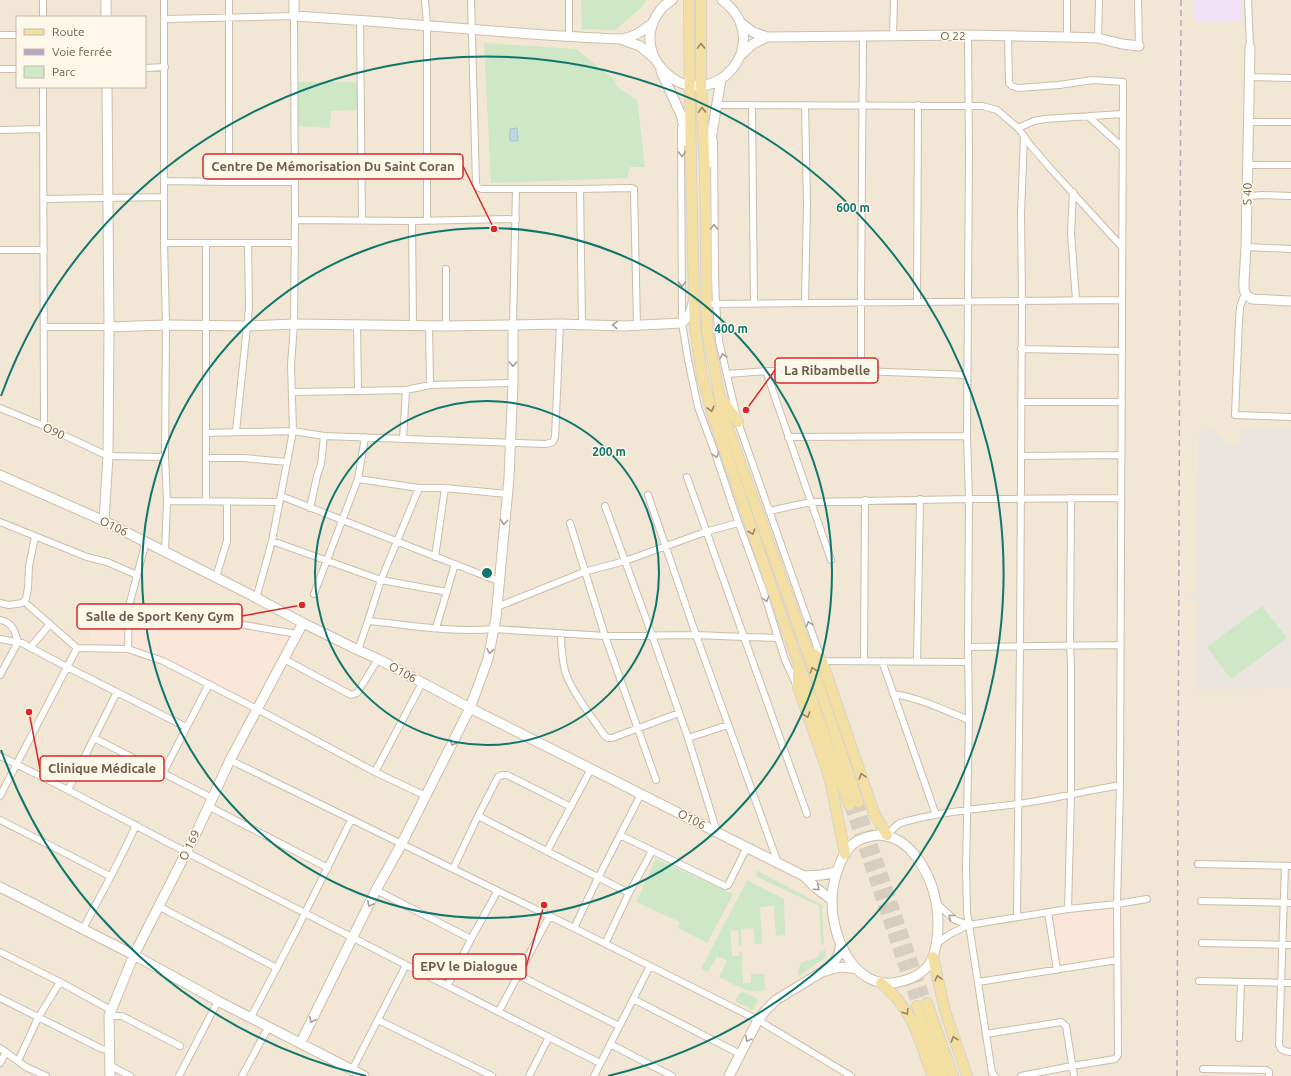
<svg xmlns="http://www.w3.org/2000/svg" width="1291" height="1076" font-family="Ubuntu,sans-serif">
	<rect width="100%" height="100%" fill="#faf4e5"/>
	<path fill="#f1e7d4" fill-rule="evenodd" d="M0 0H1291V1076H0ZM17 17H145V87H17Z"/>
	<path fill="#fae7d9" d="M134 607 186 612 292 630 253 703 166 658 162 667 140 656 89 652 93 609Z
		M1114 907V956L1061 964 1054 914Z"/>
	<path fill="#eae6df" d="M1241 429 1291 430V688L1196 689 1197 601 1190 597V592L1197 589 1198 438 1203 435 1204 430H1214L1226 444 1240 445Z"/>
	<path fill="#f1e1f7" d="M1193 0H1242V22H1193Z"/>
	<path fill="#cee7c4" d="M581 0H646L642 7 615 30 582 29Z
		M484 43 576 49 615 80 616 86 637 100 645 167H630L627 178 491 183Z
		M294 82H357V110L331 111 330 128 295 126Z
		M1262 606 1287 638 1231 679 1207 647Z
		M656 859 733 894 707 943 678 928 680 922 636 902Z
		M756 870 822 905 824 944H821L819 906 757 877Z
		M747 880 784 899 785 935 776 936 774 906 760 907 762 944H755L753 928 741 929 742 946H739L738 930 730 931 732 956H739V952H742L743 983H751V974H764L765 990C750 996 732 983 719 977L727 961 717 956 708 972 701 969Z
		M825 950 826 957 799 976 798 971 801 963 808 960 809 961 818 957 820 952Z
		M743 992 758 999 753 1010 735 1001 739 994Z"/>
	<path fill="#bbd8e2" stroke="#a2c6d3" d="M517 128 518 141H510V129Z"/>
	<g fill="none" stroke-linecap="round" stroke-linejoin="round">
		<path stroke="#d8cebf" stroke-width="10" stroke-dasharray="10 5" stroke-linecap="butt" d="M858 802 927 1003
			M849 805 917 1006"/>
		<defs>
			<path id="street" d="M43 0V17
				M164 0V243L166 325 165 457 167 501 165 551
				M229 0V182
				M425 0 427 25V220
				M471 0 476 183 477 187 482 189H580
				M1067 0V37
				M1138 0 1139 46
				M1248 0 1250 47
				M164 19 294 16 295 220 294 324 291 365 293 431 272 541 256 599
				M360 20 362 220
				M0 35H17
				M968 35 969 154 967 436 969 499 968 647 969 720 966 868 967 912 992 1073 995 1076
				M1008 35 1009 83 1012 86 1018 88 1059 85 1093 80 1123 82 1120 785 1117 904 1118 1055 1115 1059 1072 1066 1021 1076
				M893 36 894 0
				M569 37V0
				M1098 38 1099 0
				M145 68 165 67
				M0 69H17
				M1249 77 1291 78
				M43 87 44 426
				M717 105C805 105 894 106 982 106L997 110 1018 128 1031 146 1050 168 1122 247
				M752 105 754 303
				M805 105 807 204 805 302
				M1088 116 1122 147
				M1248 122H1291
				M681 128 682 323 688 360 698 407 715 453 734 510 763 590 785 660 796 684
				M1018 128 1034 121 1045 119 1122 114
				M0 130 43 129
				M714 141 715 276 716 303 719 341 738 422 822 661 968 662
				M1248 165H1291
				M164 181 229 182H295
				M1073 192 1071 233 1076 300
				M1248 196 1263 195 1291 196
				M44 199 164 197
				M295 220 412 221 516 219
				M412 221 413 325
				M164 243H295
				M206 243V501
				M1246 247 1291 249
				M0 250H44
				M446 269V326
				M1245 293 1240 307 1239 321 1235 415 1291 417
				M917 301 918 105
				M712 304 1122 300
				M582 324 580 189 631 188 634 189V191L637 325
				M357 325 358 391
				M429 325 430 385
				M513 325 516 189
				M44 327H109
				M1021 349 1122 351
				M766 371 831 560
				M861 371V302L863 36
				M727 374 766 371H861L967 375
				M292 392 358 391 406 390 430 385 513 383
				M1021 402H1122
				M0 408 44 426 108 456 165 457
				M236 431 249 308 248 243
				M206 433 293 431 324 436 546 444 553 442 555 437 560 324
				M788 437 967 436
				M403 439 406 390
				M1021 456 1121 455
				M206 458H244L287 462
				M687 477 807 814
				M358 479 419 488H445L507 494
				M648 495 696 635 778 863
				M281 496 498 581
				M167 501 279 502
				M605 506 652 635 688 738 717 832
				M310 508 317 476 321 464 324 436
				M769 511 811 502 969 499 1121 498
				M0 522 87 557 107 562 137 575
				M570 523 605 636 656 780
				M272 541 381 580 447 592
				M435 557 445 488
				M216 577 227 541V502
				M314 594 358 479 365 437
				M0 603 9 605 16 604 22 603 26 599 28 588 29 566 35 537
				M28 605 77 648 128 649 163 661 257 709 375 772 426 796
				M497 607 584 572 625 561 705 532 738 523
				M129 613 185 615 297 634
				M0 620C12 622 15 631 18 642
				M368 621C410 625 452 633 494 629L605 636 696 635 744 637 778 638
				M436 628 455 564
				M561 633C561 646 562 658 565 671 571 691 592 717 604 735L608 738H612L679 713
				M0 639 22 643 67 667 186 727
				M968 647 1120 645
				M30 648 50 624
				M128 649 129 606 146 541
				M358 650 368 621 381 580 419 488
				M284 659 351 695 357 693 378 659
				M864 661 865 500
				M882 661 936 815
				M917 662 920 499
				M0 675 18 642
				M893 694C920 698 944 710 969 720
				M94 738 212 798
				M688 738 728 725
				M0 756 68 790 186 852 406 965 600 1063
				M230 760 574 928 758 1020 851 1076
				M375 772 422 683
				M163 773 209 684
				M68 790 117 692
				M0 796 77 648
				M208 806 328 868
				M478 816 629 893
				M0 820 110 876
				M620 835 725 886 728 885 747 847
				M887 835 896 826 900 823C938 812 978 809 1018 804 1052 799 1086 791 1120 785
				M547 851 591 769
				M1198 864 1291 866
				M1285 866 1279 1045 1281 1049 1285 1051 1291 1052
				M453 869 478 816 498 777 502 775H507L571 807
				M376 890 471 939
				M1201 901 1291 903
				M937 904 955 920 969 925
				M158 906 277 968
				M1068 909 1071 795V665L1070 645 1071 498
				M1048 912 1057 970
				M1017 917 1020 647 1022 301 1021 214 1024 136
				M574 928 598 878 641 794
				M83 929C101 894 120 861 136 825
				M1202 943 1291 945
				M605 944 629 893 652 851
				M936 944 950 934 969 925 1068 909 1117 904 1147 899
				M0 952 60 982 111 1010
				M518 975 619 1026
				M1199 981 1291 983
				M978 982 1117 960
				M448 985 471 939 497 892
				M0 998 100 1048 109 1051
				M633 999 740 1054
				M499 1011 549 917
				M109 1016H122L180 1046
				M251 1017 295 933 351 820
				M378 1020 492 1076
				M986 1034 1061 1022 1066 1026 1074 1076
				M1239 1038 1241 982
				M610 1044 672 1076
				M0 1048 26 1067 46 1076
				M18 1061 38 1018 60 982
				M0 1063 6 1052
				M109 1065 130 1076
				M1203 1069 1266 1070 1269 1072V1076
				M352 1070 406 965
				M179 1076 218 1001
				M242 1076 269 1026
				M529 1076 549 1037
				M594 1076 650 966"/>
			<path id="secondary" d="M106 0V17
				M294 0V16C403 22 512 35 621 39 635 37 642 31 653 23
				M672 0C658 8 649 25 650 41 651 55 657 64 666 73 712 116 778 43 722 0
				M741 23 753 32 767 37
				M623 40 640 46 654 58
				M1250 47 1246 247 1244 282V289L1246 295 1252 299 1291 301
				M741 55 753 44 767 37 968 35 1067 37 1098 38 1122 44 1139 46
				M661 71 681 115 688 143
				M707 164 721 79
				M109 327 166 325 247 326 294 324 446 326 513 325 560 324 623 326 682 323 690 314 693 303
				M0 475 104 521 251 595 303 623 358 650 378 659 470 708 758 853 804 876 816 888 832 900
				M104 521 108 456 109 327 107 87
				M878 835C894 836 904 842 914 854 937 882 943 920 934 954 930 967 919 976 906 980 857 997 831 940 832 899 832 886 836 873 841 861 844 855 847 849 853 844 860 838 870 836 878 835Z
				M804 876 821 875 837 872
				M0 887 134 955 218 1001 364 1076
				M826 971C838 967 844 966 856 969
				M301 1042 376 890 401 845 470 708 488 659 496 618 509 478 513 383V325
				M110 1076 109 1016 133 957 198 829 230 760 303 623
				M729 1076 758 1020 766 1010 776 1000 822 972 834 962 839 954 840 946"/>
			<path id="primary" d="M689 0C689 101 692 201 694 302L695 328 702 376 713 416 773 591 849 805
				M701 0V85L705 177 707 330 723 414 807 650 858 802
				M722 399 738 422
				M807 650 814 654 822 661 874 813 887 835
				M798 669V687L826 767 831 784 845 854
				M933 957 945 1011 967 1076
				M881 983C911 1006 921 1042 932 1076
				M927 1003 953 1076
				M917 1006 942 1076"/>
		</defs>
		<use href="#street" stroke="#cbbdac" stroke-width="8"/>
		<use href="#secondary" stroke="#cebeaa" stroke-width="11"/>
		<use href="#primary" stroke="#d7d2cd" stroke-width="12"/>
		<use href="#street" stroke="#fff" stroke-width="6"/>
		<use href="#secondary" stroke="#fff" stroke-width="9"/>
		<use href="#primary" stroke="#f4dfa2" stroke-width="10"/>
		<path stroke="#b8a4c3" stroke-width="1.5" stroke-dasharray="6 4" stroke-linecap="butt" d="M1177 1076 1181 0"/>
	</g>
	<defs><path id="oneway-chevron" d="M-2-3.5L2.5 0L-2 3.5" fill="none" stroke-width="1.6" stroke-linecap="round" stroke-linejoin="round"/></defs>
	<g stroke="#988466">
		<use href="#oneway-chevron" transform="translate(701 46) rotate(-90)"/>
		<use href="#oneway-chevron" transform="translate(702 110) rotate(-92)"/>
		<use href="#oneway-chevron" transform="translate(711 409) rotate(75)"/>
		<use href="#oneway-chevron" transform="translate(752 532) rotate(71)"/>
		<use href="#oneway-chevron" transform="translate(813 670) rotate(-108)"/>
		<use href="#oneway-chevron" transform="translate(807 715) rotate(71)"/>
		<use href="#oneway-chevron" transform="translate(862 776) rotate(-108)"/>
		<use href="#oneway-chevron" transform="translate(938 978) rotate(-103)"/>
		<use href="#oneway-chevron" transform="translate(906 1012) rotate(58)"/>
		<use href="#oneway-chevron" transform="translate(954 1039) rotate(-109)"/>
	</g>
	<g stroke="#aa9e94">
		<use href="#oneway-chevron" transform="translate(682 154) rotate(90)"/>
		<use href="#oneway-chevron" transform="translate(714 227) rotate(-90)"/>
		<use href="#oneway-chevron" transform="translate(682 284) rotate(90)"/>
		<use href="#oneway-chevron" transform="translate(615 325) rotate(-178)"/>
		<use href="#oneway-chevron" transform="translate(723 356) rotate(-103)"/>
		<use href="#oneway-chevron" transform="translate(513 364) rotate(91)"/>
		<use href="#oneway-chevron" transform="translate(716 455) rotate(71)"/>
		<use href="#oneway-chevron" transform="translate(504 522) rotate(96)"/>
		<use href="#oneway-chevron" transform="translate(766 599) rotate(72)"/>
		<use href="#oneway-chevron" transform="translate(809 624) rotate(-109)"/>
		<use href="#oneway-chevron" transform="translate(490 651) rotate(101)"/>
		<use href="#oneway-chevron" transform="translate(453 743) rotate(116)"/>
		<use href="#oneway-chevron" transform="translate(817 888) rotate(40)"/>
		<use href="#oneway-chevron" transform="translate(370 904) rotate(117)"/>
		<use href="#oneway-chevron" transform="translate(951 917) rotate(-143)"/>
		<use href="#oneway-chevron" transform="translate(312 1020) rotate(116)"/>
		<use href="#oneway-chevron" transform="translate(748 1039) rotate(118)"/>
	</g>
	<g fill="none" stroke="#0f766e" stroke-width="2">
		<circle cx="487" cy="573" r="172"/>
		<circle cx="487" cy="573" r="345"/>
		<path d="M366 1076A517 517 0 0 1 1 750M1 396A517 517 0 1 1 608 1076"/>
	</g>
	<g text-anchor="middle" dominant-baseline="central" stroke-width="3" stroke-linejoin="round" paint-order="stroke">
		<g font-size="12" fill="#715d4c" stroke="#fef8ea">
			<text x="953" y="35">O 22</text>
			<text transform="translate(1247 194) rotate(-89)">S 40</text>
			<text transform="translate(54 431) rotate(25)">O90</text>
			<text transform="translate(114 526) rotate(26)">O106</text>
			<text transform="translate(403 672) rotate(29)">O106</text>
			<text transform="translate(692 819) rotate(27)">O106</text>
			<text transform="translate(189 845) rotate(-64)">O 169</text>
		</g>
	</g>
	<circle cx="487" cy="573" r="6" fill="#0f766e" stroke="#fef8ea" stroke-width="2"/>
	<g font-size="12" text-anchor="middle" font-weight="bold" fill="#0f766e" stroke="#fef8ea" stroke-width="3" stroke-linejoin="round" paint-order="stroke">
		<text x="853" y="212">600 m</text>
		<text x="731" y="333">400 m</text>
		<text x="609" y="456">200 m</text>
	</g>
	<path fill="none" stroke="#d62828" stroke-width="1.5" d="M494 229L463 166M746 410L775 370M302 605L242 616M29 712L40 769M544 905L526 967"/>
	<g fill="#d62828" stroke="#fef8ea" stroke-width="1.5">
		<circle cx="494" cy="229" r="4"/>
		<circle cx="746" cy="410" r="4"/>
		<circle cx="302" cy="605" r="4"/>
		<circle cx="29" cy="712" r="4"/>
		<circle cx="544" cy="905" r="4"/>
	</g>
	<g fill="#fef8ea" stroke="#d62828" stroke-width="1.5">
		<rect x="203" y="154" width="260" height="25" rx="4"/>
		<rect x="775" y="358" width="103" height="25" rx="4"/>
		<rect x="77" y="604" width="165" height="25" rx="4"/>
		<rect x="40" y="756" width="124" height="25" rx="4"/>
		<rect x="413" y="954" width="113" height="25" rx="4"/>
	</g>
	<g font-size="13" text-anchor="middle" font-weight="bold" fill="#715d4c">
		<text x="333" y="171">Centre De Mémorisation Du Saint Coran</text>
		<text x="827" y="375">La Ribambelle</text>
		<text x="160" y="621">Salle de Sport Keny Gym</text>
		<text x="102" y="773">Clinique Médicale</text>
		<text x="469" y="971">EPV le Dialogue</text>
	</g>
	<rect x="16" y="16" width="130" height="72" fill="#fef8ea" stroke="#c6baab"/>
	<rect x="24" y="29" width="20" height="6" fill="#f4dfa2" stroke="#c6baab"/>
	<text x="52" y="36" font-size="12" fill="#715d4c">Route</text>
	<rect x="24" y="49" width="20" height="6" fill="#b8a4c3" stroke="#c6baab"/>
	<text x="52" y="56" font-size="12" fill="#715d4c">Voie ferrée</text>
	<rect x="24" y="66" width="20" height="12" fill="#cee7c4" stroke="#c6baab"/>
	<text x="52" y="76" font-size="12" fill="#715d4c">Parc</text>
</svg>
